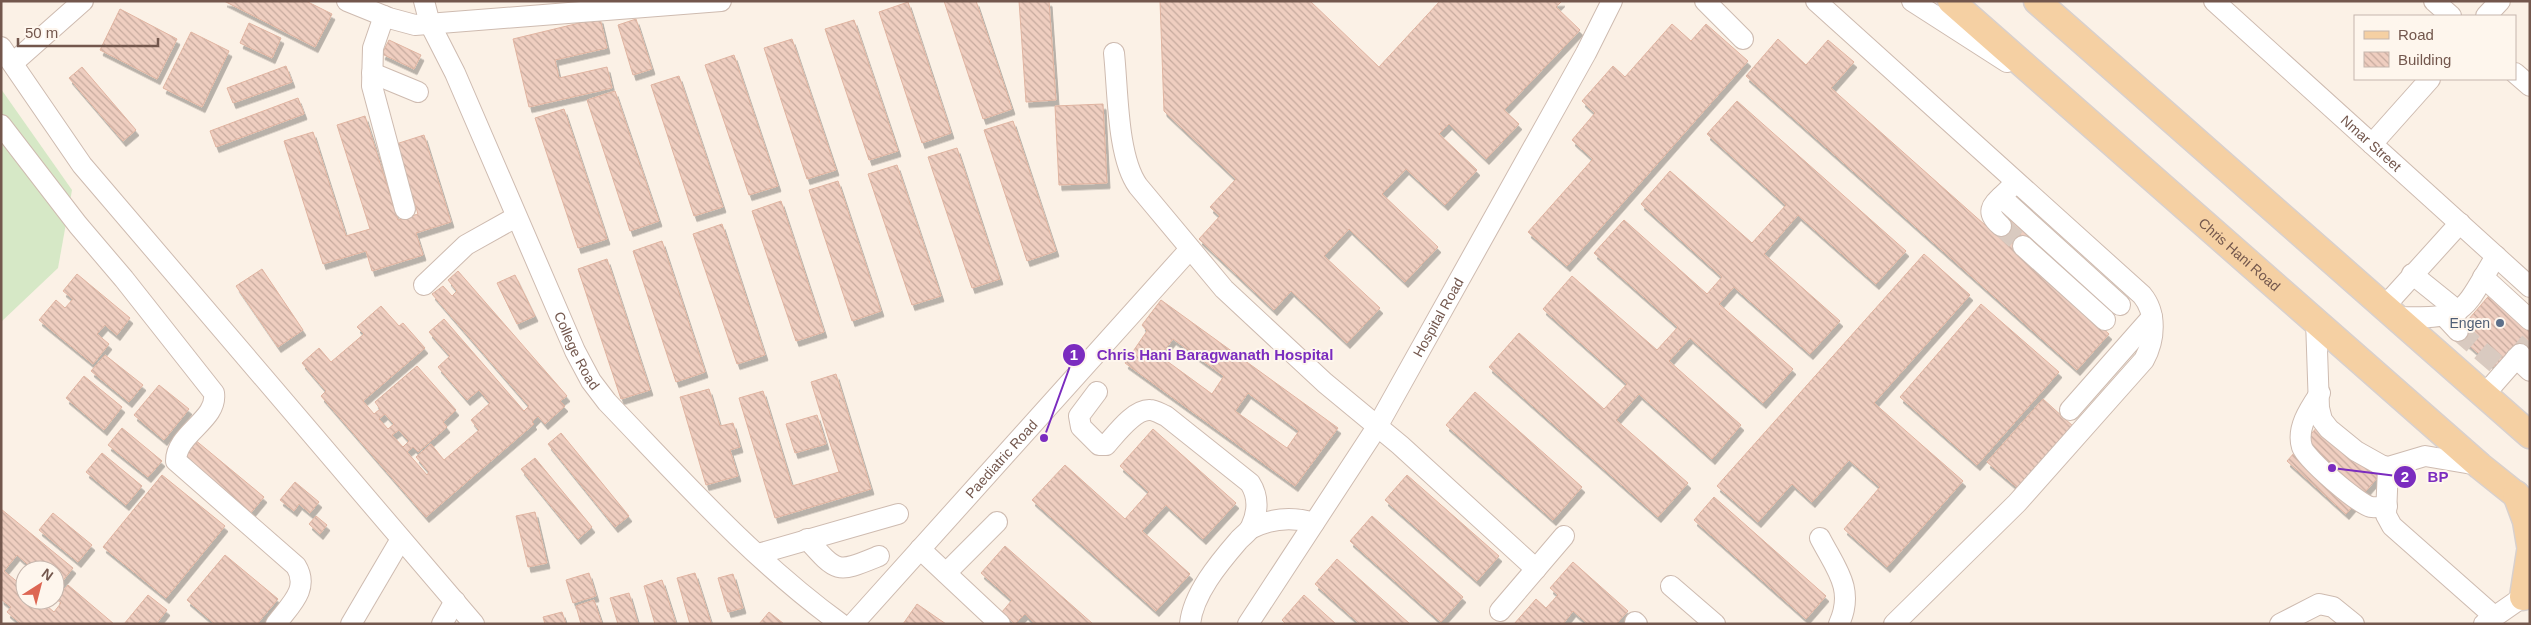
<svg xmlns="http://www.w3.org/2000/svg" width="2531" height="625" font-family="Arial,sans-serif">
	<defs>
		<pattern id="building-back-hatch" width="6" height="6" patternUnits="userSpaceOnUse" patternTransform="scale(1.25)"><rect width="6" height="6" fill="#efcec0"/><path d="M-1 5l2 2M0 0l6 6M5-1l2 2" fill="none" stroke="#c6aa9e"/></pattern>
		<filter id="shadow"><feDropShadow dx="3" dy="5.5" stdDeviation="0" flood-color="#0004"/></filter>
	</defs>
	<rect width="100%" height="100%" fill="#fbf1e6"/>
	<path fill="#d6e8c6" d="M1 89 72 190 58 268 1 322Z"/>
	<path fill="url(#building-back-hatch)" stroke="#e0b4a1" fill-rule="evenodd" filter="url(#shadow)" d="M224 1H306L332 14 315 47Z
		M944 1H976L1012 109 983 119Z
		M1019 1H1049L1056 100 1026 102Z
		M1160 1H1310L1379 67 1440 1H1562L1556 7 1580 30 1504 110 1519 124 1486 159 1449 124 1439 134 1477 170 1445 205 1406 169 1382 194 1438 247 1405 282 1349 229 1324 256 1380 308 1347 343 1291 291 1274 310 1199 239 1220 216 1210 207 1236 179 1164 111Z
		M908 2 951 133 922 143 879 12Z
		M120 9 177 39 157 79 100 50Z
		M600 18 607 48 555 60 559 78 607 67 612 88 529 107 513 39Z
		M636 19 652 69 633 75 618 25Z
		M854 20 898 151 869 160 825 29Z
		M249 23 281 38 272 58 240 43Z
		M1672 24 1691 41 1706 24 1748 61 1567 266 1528 232 1593 159 1572 140 1595 113 1582 101 1613 66 1625 77Z
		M191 32 229 51 202 107 163 88Z
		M792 39 836 170 807 179 764 48Z
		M1778 39 1806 65 1828 40 1854 62 1831 88 1994 233 2008 218 2030 237 2017 252 2109 334 2077 370 1746 76Z
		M389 40 421 55 414 69 382 54Z
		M734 55 778 186 749 195 705 65Z
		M286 66 292 82 233 103 227 88Z
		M82 67 136 130 123 141 69 78Z
		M679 76 723 207 694 216 651 85Z
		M615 91 659 221 630 231 587 100Z
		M298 98 304 114 216 147 210 131Z
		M1737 101 1906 251 1876 284 1798 215 1764 254 1840 321 1810 354 1734 287 1719 304 1793 369 1763 403 1690 338 1669 361 1741 425 1712 459 1639 394 1616 420 1688 483 1658 517 1489 367 1519 333 1604 409 1627 384 1543 309 1572 276 1657 350 1678 327 1594 253 1624 220 1707 294 1722 277 1641 204 1670 171 1752 243 1786 205 1707 134Z
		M1103 104 1107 183 1059 185 1055 106Z
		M564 109 607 239 578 248 535 118Z
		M365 116 398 220 418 214 396 144 424 135 451 222 416 233 423 255 372 271 366 251 323 264 284 141 313 132 346 236 370 229 337 125Z
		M1013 121 1056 251 1027 261 984 130Z
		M957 148 1000 279 972 288 928 157Z
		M897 165 941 296 912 305 868 174Z
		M838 181 881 311 852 321 809 190Z
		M781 201 824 332 796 341 752 211Z
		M722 224 765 355 737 364 693 234Z
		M662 241 705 372 676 382 633 251Z
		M1924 254 1970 295 1874 403 1963 481 1887 567 1844 529 1880 487 1849 460 1812 502 1792 484 1758 522 1717 486Z
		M607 259 650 390 621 399 578 269Z
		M262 269 303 330 278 347 236 286Z
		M458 271 567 396 560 401 565 406 545 424 538 416 532 422 534 424 426 517 321 396 326 391 302 363 319 348 331 362 364 334 357 327 381 306 399 326 403 323 425 348 363 401 374 414 380 409 375 402 417 366 456 410 443 422 447 427 418 452 413 447 407 452 427 475 429 472 416 457 431 444 444 460 479 430 471 420 490 403 479 390 467 400 438 367 450 356 429 332 444 319 524 411 529 406 432 294 443 286 452 296 457 291 448 280ZM385 414 394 424 388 429 379 419ZM399 430 409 441 403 447 392 435Z
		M77 274 130 318 117 335 105 325 97 334 109 344 93 364 39 320 56 300 65 308 73 299 63 291Z
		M515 275 535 316 517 324 497 283Z
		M2493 291 2530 323V363L2499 371 2456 334Z
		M1161 300 1338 428 1295 486 1125 363 1147 331 1142 325ZM1173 339 1224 376 1212 394 1160 356ZM1248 393 1299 431 1287 448 1235 411Z
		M1981 304 2059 372 1977 465 1900 397Z
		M105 355 143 385 129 402 91 371Z
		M836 374 871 489 775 518 739 398 763 391 792 486 839 472 811 382Z
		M84 376 122 407 104 430 66 398Z
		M159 385 189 409 164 440 134 415Z
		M709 389 720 426 733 423 740 447 730 450 738 476 706 485 680 397Z
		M1475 392 1582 487 1553 520 1446 425Z
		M2043 399 2074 427 2019 489 1987 462Z
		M817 415 826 444 795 453 786 424Z
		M2319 425 2378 477 2346 514 2287 461Z
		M122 428 162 461 148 477 108 445Z
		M1153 429 1236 503 1203 539 1166 505 1142 531 1190 574 1156 611 1032 500 1065 465 1125 519 1149 492 1120 466Z
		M561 433 629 516 615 527 548 444Z
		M194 439 264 497 249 515 179 457Z
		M102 453 142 486 126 505 86 472Z
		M535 458 592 527 578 539 521 469Z
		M162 475 225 526 166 598 103 547Z
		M1407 475 1499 556 1477 581 1385 500Z
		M295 482 319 502 310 513 299 504 294 511 280 500Z
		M1714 497 1826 596 1806 619 1694 520Z
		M1 509 73 568 57 588 55 570H34L17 555 4 571 25 588V600H40L54 612 61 603 56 599 68 585 114 624H21L7 612 11 607 1 599Z
		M535 512 547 563 528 567 516 516Z
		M53 513 92 545 78 562 39 530Z
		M316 516 327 525 320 534 309 524Z
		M1372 516 1463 597 1441 622 1350 541Z
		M1005 546 1093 624H1035L1025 614 1015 624 1002 612 1012 600 981 573Z
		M225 555 278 599 257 624H215L187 600Z
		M1337 559 1410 624H1360L1315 584Z
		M1573 562 1628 611 1616 624H1588L1573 611 1563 624H1514L1536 599 1546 608 1558 595 1550 588Z
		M589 573 596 596 573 603 566 580Z
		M695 573 711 623 707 624H690L677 578Z
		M733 574 743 608 728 612 718 578Z
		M662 580 676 624H655L644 586Z
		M629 593 638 624H618L610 598Z
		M148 595 167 610 156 624H124Z
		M1304 595 1336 624H1286L1282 620Z
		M594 600 602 624H581L576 606Z
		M917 604 946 624H903Z
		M562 612 566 624H545L543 617Z
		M769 612 784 624H759Z"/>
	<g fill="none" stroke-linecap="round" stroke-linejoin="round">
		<path stroke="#d9cac0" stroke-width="20" stroke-dasharray="20 10" stroke-linecap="butt" d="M2001 226 2023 246
			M2458 331 2501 368
			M2520 354 2530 342"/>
		<defs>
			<g id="minor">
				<path d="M347 1 389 18 415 25 721 1"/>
				<path id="s1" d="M424 1 430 24 455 73 575 351 591 381 607 402C681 479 754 561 841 624"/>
				<path d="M1705 1 1743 39"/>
				<path d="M1816 1 2142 295C2157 313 2155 340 2144 360L2017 503 1894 624"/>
				<path d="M1912 1 2007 62"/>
				<path id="s2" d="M2214 1 2530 287"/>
				<path d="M2434 1 2451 16"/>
				<path d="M384 16 373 48 372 86 405 209"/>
				<path d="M2486 16 2500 1"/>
				<path d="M1 47 82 165 474 624"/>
				<path d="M1114 53C1118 90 1117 157 1138 186L1224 289 1325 383 1400 445 1536 569"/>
				<path d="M13 63 83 1"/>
				<path d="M372 73 418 92"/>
				<path d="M2515 73 2530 86"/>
				<path d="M1 125 78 225 124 279 214 393C218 420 176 433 176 461L296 566C310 589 290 605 276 624"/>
				<path d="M2372 144 2430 79"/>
				<path d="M2001 197 2120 305"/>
				<path d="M2001 226C1981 209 1996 203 2010 188"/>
				<path d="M2023 246 2105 320"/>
				<path d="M2412 274 2458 311"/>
				<path d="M2483 277 2530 320"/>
				<path d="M424 285 466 245 516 217"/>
				<path d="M2384 307 2460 223"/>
				<path d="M2395 317C2468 319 2461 314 2496 256"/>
				<path d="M2445 317 2458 331"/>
				<path d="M2316 320 2319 408 2322 420 2329 429 2356 451 2381 465 2388 467 2425 456 2478 465"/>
				<path d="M2516 358 2530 371"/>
				<path d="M1097 392 1079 416 1081 427 1099 445H1106C1116 434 1134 409 1150 410 1155 410 1161 414 1166 416L1250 483C1259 497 1258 512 1251 527 1248 533 1242 536 1238 541 1219 563 1193 594 1190 624"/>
				<path d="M2320 393C2310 408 2296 428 2302 447 2306 459 2358 504 2371 507 2376 508 2382 506 2387 506"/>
				<path d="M2484 395 2520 354"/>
				<path d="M2070 410 2152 317"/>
				<path d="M2388 467 2386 515 2392 526 2495 617"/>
				<path d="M1250 529C1271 518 1291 516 1314 523"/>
				<path d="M1820 538C1836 569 1855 589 1839 624"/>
				<path d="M807 539C838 574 837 573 879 556"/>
				<path d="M920 549 1000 624"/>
				<path d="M758 554 898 514"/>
				<path d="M946 573 997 522"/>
				<path d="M1671 586 1715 624"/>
				<path d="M1500 611 1564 536"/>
				<path d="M1635 622 1637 624"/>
				<path d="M351 624 401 539"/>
				<path d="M442 624 455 601"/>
				<path id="s3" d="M853 624 1190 249"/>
				<path id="s4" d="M1248 624 1377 427 1586 53 1612 1"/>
				<path d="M2280 624 2319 604 2333 607 2354 624"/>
				<path d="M2484 624 2530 592"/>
			</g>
			<g id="major">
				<path id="s5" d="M1951 1 2480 466 2530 506"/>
				<path d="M2037 1 2530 435"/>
				<path d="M2516 494 2526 521 2530 545"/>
				<path d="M2523 597 2530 552"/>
			</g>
		</defs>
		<use href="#minor" stroke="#cebbb0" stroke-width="22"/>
		<use href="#major" stroke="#d8d0cd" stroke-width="29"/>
		<use href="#minor" stroke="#fff" stroke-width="20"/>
		<use href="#major" stroke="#f5d0a3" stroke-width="26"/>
	</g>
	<circle fill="#5c6f8a" stroke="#fef6ed" stroke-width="2" cx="2500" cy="323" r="5"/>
	<g text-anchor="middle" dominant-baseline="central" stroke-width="4" stroke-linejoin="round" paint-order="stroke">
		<g font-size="14" fill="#73574d" stroke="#fef6ed">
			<text stroke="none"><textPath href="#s2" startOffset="212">Nmar Street</textPath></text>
			<text stroke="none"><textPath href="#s5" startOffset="384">Chris Hani Road</textPath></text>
			<text stroke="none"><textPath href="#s4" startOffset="361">Hospital Road</textPath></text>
			<text stroke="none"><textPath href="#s1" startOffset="382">College Road</textPath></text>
			<text stroke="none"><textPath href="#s3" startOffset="222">Paediatric Road</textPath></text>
		</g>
		<g font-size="14" fill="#4e5e75" stroke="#fef6ed" text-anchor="end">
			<text x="2490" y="323">Engen</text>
		</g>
	</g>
	<path fill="none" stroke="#7b2cbf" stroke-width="2" d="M1044 438L1074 355M2332 468L2405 477"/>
	<g fill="#7b2cbf" stroke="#fef6ed" stroke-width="2">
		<circle cx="1044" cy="438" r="5"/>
		<circle cx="2332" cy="468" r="5"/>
		<circle cx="1074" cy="355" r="12"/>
		<circle cx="2405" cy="477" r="12"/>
	</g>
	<g font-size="15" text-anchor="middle" font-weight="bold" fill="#fff">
		<text x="1074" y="360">1</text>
		<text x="2405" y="482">2</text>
	</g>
	<g font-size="15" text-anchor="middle" font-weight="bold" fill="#7b2cbf" stroke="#fef6ed" stroke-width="4" stroke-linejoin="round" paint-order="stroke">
		<text x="1215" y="360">Chris Hani Baragwanath Hospital</text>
		<text x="2438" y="482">BP</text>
	</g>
	<rect width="2531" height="625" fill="none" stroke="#73574d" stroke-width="5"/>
	<rect x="2354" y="15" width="162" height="65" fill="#fef6ed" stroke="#c6b6ad"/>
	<rect x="2364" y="31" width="25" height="8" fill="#f5d0a3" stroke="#c6b6ad"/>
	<text x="2398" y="40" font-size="15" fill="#73574d">Road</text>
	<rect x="2364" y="52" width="25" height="15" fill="url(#building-back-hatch)" stroke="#c6b6ad"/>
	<text x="2398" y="65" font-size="15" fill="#73574d">Building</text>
	<g transform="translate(40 585) rotate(36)"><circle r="24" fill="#fef6ed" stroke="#c6b6ad"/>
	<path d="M0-4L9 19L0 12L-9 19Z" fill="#dd6653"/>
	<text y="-8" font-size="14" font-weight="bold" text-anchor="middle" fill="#73574d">N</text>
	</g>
	<path d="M18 38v8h140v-8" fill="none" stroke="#73574d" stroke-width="2.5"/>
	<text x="25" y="38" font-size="15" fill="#73574d" stroke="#fef6ed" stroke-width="4" paint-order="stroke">50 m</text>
</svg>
